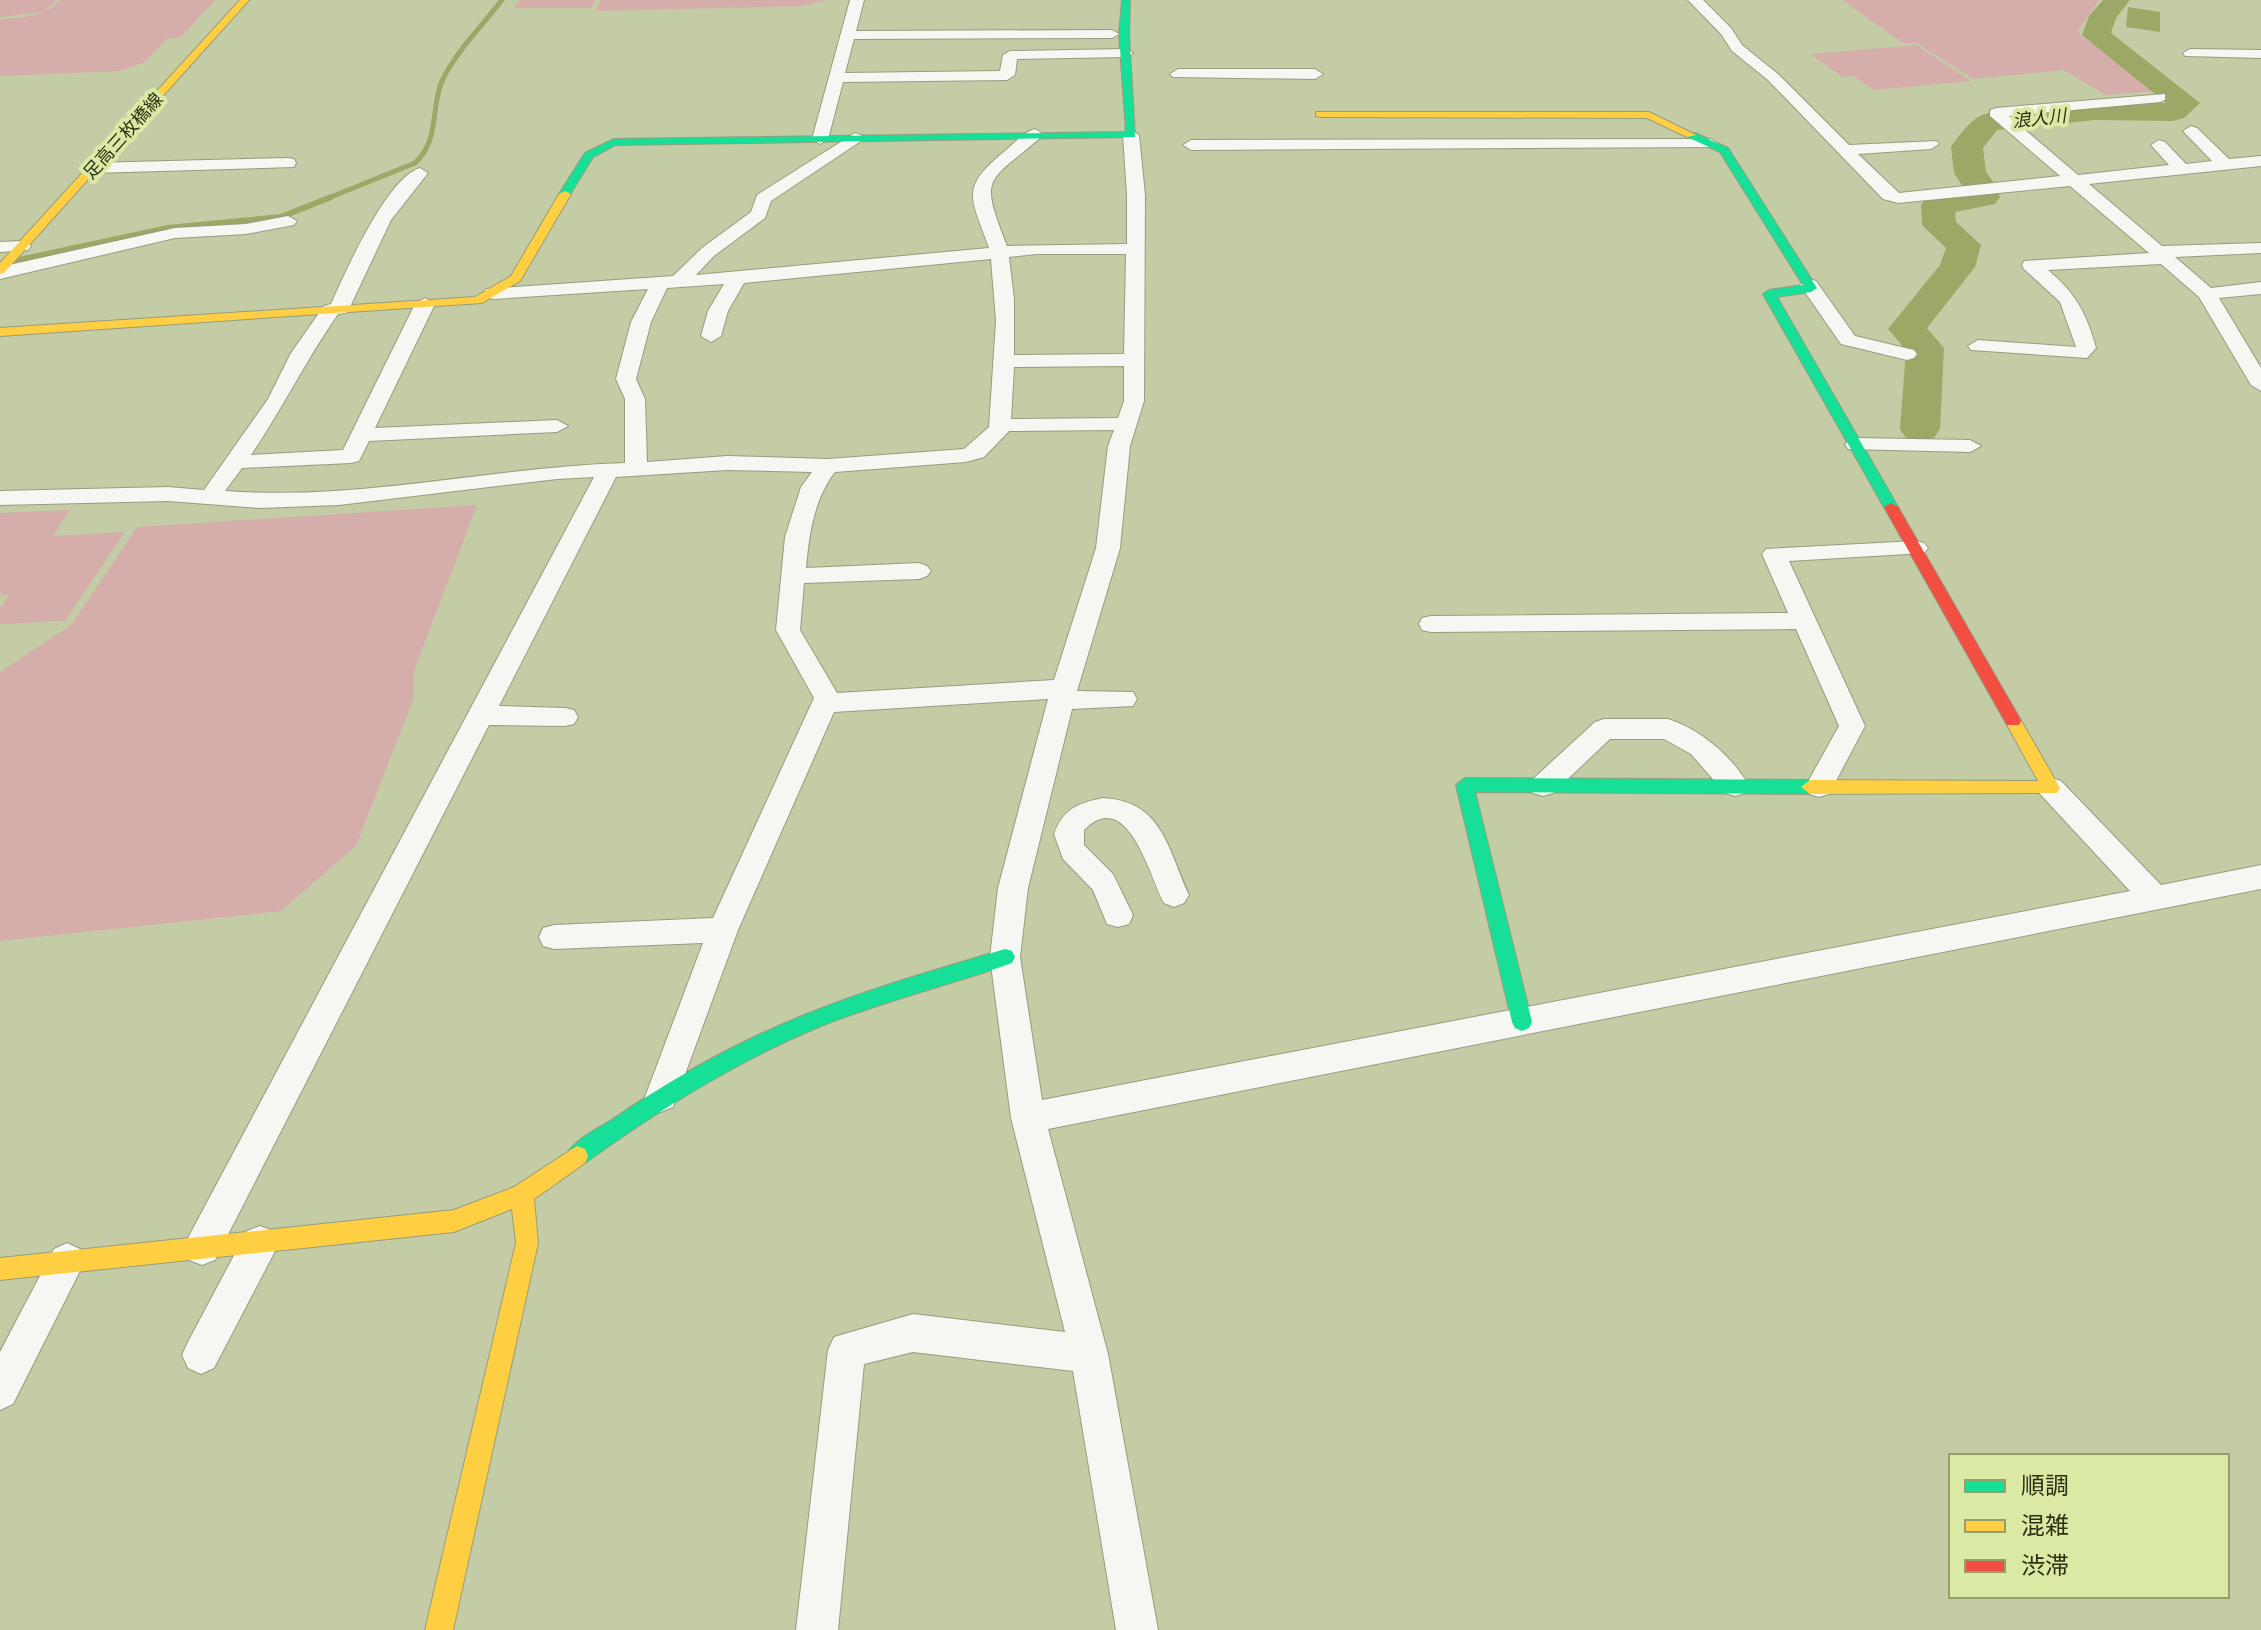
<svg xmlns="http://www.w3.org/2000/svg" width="2261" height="1630" font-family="Literata,'Noto Sans JP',serif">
	<rect width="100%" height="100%" fill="#c4cca6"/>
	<path fill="#d5adaa" d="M0 0H57L43 12 0 17Z
		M61 0H215L181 37 167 39 145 62 119 71 0 76V19C25 18 42 17 61 0Z
		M520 0H596L591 8H514Z
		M601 0H826L803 6 595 11Z
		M1842 0H2099L2077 32 2154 91 2106 95 2064 70 1973 79 1917 43H1903Z
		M1916 45 1971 81 1873 90 1854 76 1842 77 1811 54Z
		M477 505 414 671V697L356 846 281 911 0 941V672L71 625 137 527Z
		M70 510 53 536 125 532 65 621 0 624V607L9 595 0 594V513Z"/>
	<path fill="#9ba866" d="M2128 7 2160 12V32L2126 27Z"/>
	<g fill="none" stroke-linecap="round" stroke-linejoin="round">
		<path stroke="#9ba866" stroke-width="5" d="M326 199 415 163C440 140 430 110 442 81 456 51 482 26 502 0"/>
		<path stroke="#9ba866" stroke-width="6" d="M0 264 168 228 281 217 331 197"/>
		<path fill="#9ba866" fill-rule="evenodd" d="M2103 0H2130L2116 18 2111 33 2200 103 2184 118 2173 121 2095 120 1997 130 1983 148 1986 172 1996 186 2000 197 1995 204 1955 212 1956 222 1981 245 1975 267 1927 328 1944 348 1940 429 1934 438 1920 441 1906 438 1900 429 1906 350 1888 329 1940 265 1946 248 1922 225 1921 205 1926 198 1965 190 1954 173 1951 147C1961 133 1972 117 1988 113L2095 102 2166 103 2082 35 2089 16Z"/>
		<defs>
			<path id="street" d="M850 0H864L856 31 1112 30 1119 34 1112 38 854 39 845 73 1000 71 1003 55 1010 51 1126 49 1133 53 1126 57 1017 59 1015 75 1007 80 843 82 828 139 820 144 812 139Z
				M1688 0H1703L1731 28 1742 45 1778 74 1849 145 1937 141 1939 144 1931 149 1858 154 1899 193 2060 176 1990 116V110L1996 108 2165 94V100L2160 102 2009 116 2078 175 2169 165 2151 145 2159 140 2165 142 2186 164 2212 161 2183 131 2191 126 2197 128 2229 159 2261 156V166L2089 184 2162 246 2261 243V253L2175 257 2211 288 2261 282V294L2219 298 2261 368V391L2251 385 2199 297 2161 264 2048 270C2075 292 2087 314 2096 348L2087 358 1971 350 1968 346 1978 340 2076 347 2060 302 2024 269 2022 265 2024 261 2149 253 2070 186 1898 203 1883 199 1768 80 1732 51 1721 34Z
				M2190 49 2261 50V58L2185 56 2183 53Z
				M1178 69H1315L1323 74 1315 79 1173 77 1170 74Z
				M1035 129 1043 134 1041 137C986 185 979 174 1007 246L1127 244V195L1123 135 1131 130 1139 135 1145 195 1144 401 1130 446 1120 548 1077 691 1133 692 1137 699 1133 706 1072 709 1028 888 1020 957 1042 1100 2130 891 2041 795 2037 788 2041 781 2051 778 2061 781 2161 885 2261 865V889L1048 1129 1108 1354 1158 1630H1116L1073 1371 913 1352 864 1364 838 1630H796L828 1350 834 1337 913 1314 1065 1332 1011 1118 990 957 998 888 1048 699 834 712 738 930 673 1107 661 1112 649 1107 645 1097 703 943 554 949 543 946 539 937 543 928 554 925 713 918 814 698 776 630 785 537 801 487 812 472 727 470 616 477 499 706 565 708 574 710 578 717 574 724 565 726 489 725 215 1260 202 1265 189 1260 184 1248 189 1236 594 477 557 479 339 505 260 508 168 501 0 505V491L168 487 204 490 268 399 291 353 324 306 331 304C345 273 387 177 420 168L428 173 391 220 349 309 346 313 338 314C306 360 282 409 251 455L343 450 415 304 425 298 435 304 375 428 557 420 568 426 557 432 369 441 359 461 351 463 242 468 225 491C359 501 492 467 625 463V399L616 379 631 322 648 289 493 299 486 297 484 293 486 289 673 276 702 248 751 212 757 195 855 133 861 135V141L771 201 765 218 714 256 696 275 989 248C972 198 958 189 1005 151 1014 143 1024 132 1035 129ZM1036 254H1126L1124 354 1014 355V299L1009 257ZM991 259 996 321 989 427 964 449 828 459 727 456 647 462 645 399 636 379 651 322 667 288 724 284 708 311 701 336 711 342 721 336 728 311 744 283ZM1124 366V401L1118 418 1011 419 1014 367ZM1114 430 1108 446 1096 548 1054 680 837 693 800 630 804 583 919 579 927 576 931 571 927 566 919 563 806 568C809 534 814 499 835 472L966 462 984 457 1009 431Z
				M1711 139 1719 144 1717 147 1191 150 1183 145 1191 140Z
				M288 158 294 159 296 163 294 167 92 173 84 168 92 163Z
				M288 216 297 221 294 225 246 234 175 238 0 279V267L175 228 246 224Z
				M22 241 28 242 31 246 28 250 0 252V242Z
				M1809 279 1816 281 1855 336 1914 350 1917 354 1914 358 1907 360 1841 344 1800 285Z
				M1856 438 1970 440 1981 446 1970 452 1848 449 1845 444Z
				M1916 541 1924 543 1928 548 1924 553 1789 561 1865 726 1829 794 1819 797 1809 794 1805 787 1839 726 1796 629 1431 632 1422 630 1419 624 1422 618 1431 616 1788 613 1762 554 1766 549Z
				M1604 719H1668C1700 729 1732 756 1749 786L1745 793 1735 796 1725 793 1691 754 1664 739H1610L1553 793 1543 796 1533 793 1529 786 1533 779 1595 722Z
				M1103 798C1163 801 1168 850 1189 895L1184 903 1174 907 1164 903C1150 878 1128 785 1084 830V845L1113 874 1133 915 1129 924 1118 927 1107 924 1093 890 1063 859 1054 834C1063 809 1078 803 1103 798Z
				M260 1226 273 1231 278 1243 273 1255 214 1368 201 1374 188 1368 182 1355 188 1342 247 1231Z
				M67 1243 80 1249 85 1261 13 1404 0 1410V1352L54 1249Z"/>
			<path id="fast" d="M1122 0H1130L1129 34 1135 137 615 145 593 157 569 196 559 194 585 153 614 139 1126 132 1119 34Z
				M1687 133H1695L1728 148 1817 288 1811 292 1777 297 1898 507 1896 510 1891 511 1884 507 1763 294 1769 290 1803 285 1720 152 1687 137Z
				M1465 778 1810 780 1819 787 1810 794 1475 792 1532 1022 1529 1028 1522 1031 1515 1028 1512 1022 1456 785Z
				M1005 949 1012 951 1015 957 1012 963C949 985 883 1001 821 1026 736 1061 659 1110 585 1163L577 1166 569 1163 566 1156C573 1140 599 1128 613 1119 674 1077 739 1041 807 1014 871 988 939 969 1005 949Z"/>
			<path id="slow" d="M240 0H249L4 273 0 274V263Z
				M1316 112H1649L1696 135 1687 137 1647 118 1320 117 1316 116Z
				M565 191 571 194 520 281 482 303 0 336V328L475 297 511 276 559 194Z
				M2013 715 2019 717 2057 783 2060 788 2057 793 1810 794 1801 787 1810 780 2038 781 2005 721Z
				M577 1146 585 1149 588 1156 585 1163 534 1199 538 1243 453 1630H425L516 1243 512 1209 454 1232 0 1280V1258L454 1210 514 1187Z"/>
			<path id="jam" d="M1891 503 1898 507 2019 717 2021 721 2019 725H2007L1884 507Z"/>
		</defs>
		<use href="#street" stroke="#969c7e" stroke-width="2"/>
		<use href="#fast" stroke="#969c7e" stroke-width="2"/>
		<use href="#slow" stroke="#969c7e" stroke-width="2"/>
		<use href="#jam" stroke="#969c7e" stroke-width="2"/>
		<use href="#street" fill="#f6f7f2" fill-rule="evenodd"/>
		<use href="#fast" fill="#16e098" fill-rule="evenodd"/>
		<use href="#slow" fill="#ffcf43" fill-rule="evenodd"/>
		<use href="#jam" fill="#f24e42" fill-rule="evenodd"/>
	</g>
	<g text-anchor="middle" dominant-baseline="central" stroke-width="8" stroke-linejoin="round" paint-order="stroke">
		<g font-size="18" font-style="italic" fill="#2b310e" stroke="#dae9a3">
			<text transform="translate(2039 117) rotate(-6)">浪人川</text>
		</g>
		<g font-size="18" fill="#2c3115" stroke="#dae9a3">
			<text transform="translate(122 135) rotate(-48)">足高三枚橋線</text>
		</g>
	</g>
	<rect x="1949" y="1454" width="280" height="144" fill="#dae9a3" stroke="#949f6a" stroke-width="2"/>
	<rect x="1965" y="1480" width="40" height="12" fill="#16e098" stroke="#949f6a" stroke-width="2"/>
	<text x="2021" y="1494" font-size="24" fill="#2c3115">順調</text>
	<rect x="1965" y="1520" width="40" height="12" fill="#ffcf43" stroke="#949f6a" stroke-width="2"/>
	<text x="2021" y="1534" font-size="24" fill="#2c3115">混雑</text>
	<rect x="1965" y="1560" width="40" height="12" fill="#f24e42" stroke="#949f6a" stroke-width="2"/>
	<text x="2021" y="1574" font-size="24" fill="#2c3115">渋滞</text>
</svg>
